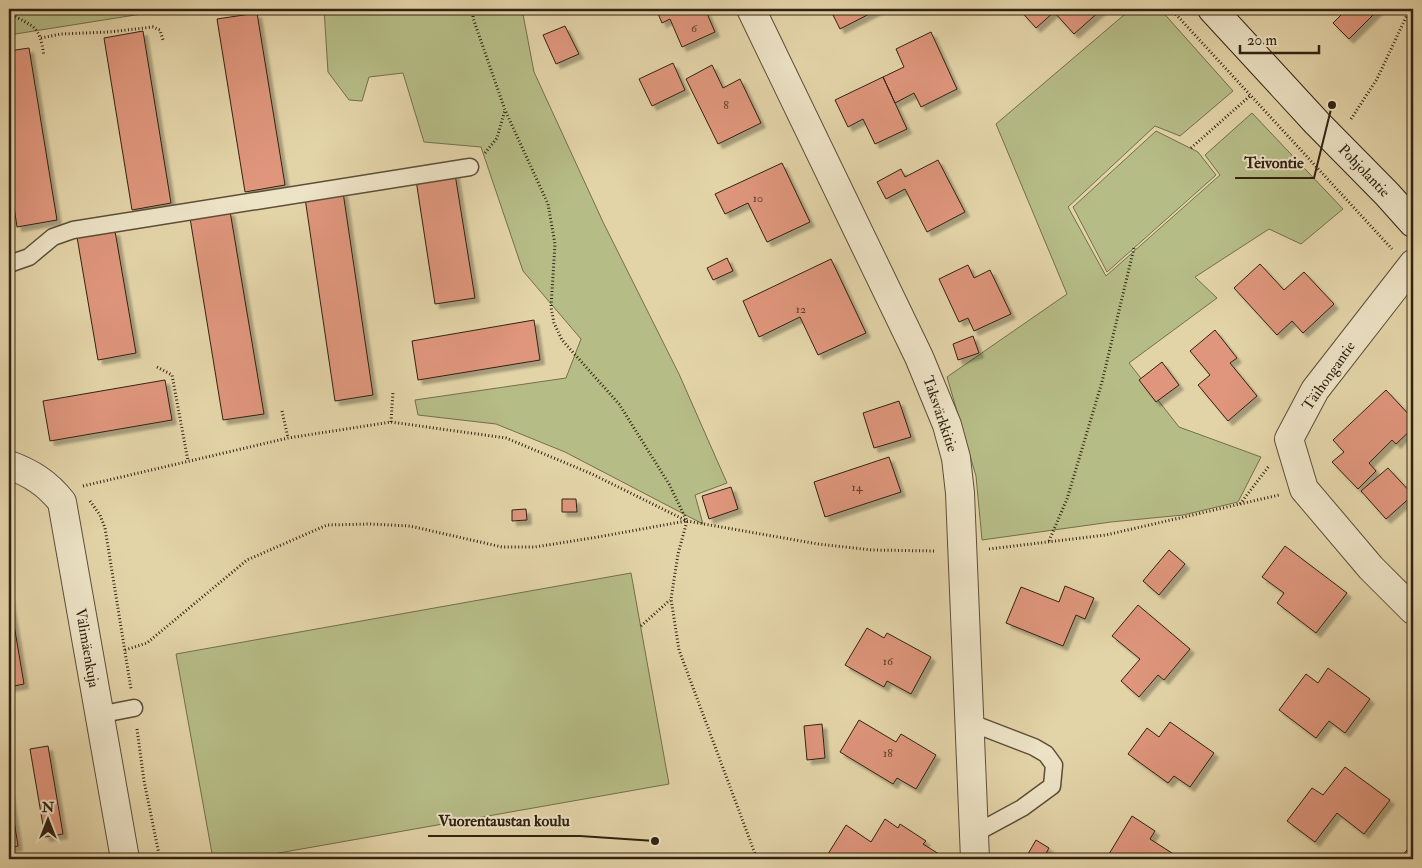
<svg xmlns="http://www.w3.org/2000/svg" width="1422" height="868" font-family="'IM FELL Double Pica',serif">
	<defs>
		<filter id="shadow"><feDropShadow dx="4.5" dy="4.5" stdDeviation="1" flood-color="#0004"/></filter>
	</defs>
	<rect width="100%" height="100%" fill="#e3d4a8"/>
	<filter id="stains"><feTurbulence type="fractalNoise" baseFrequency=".004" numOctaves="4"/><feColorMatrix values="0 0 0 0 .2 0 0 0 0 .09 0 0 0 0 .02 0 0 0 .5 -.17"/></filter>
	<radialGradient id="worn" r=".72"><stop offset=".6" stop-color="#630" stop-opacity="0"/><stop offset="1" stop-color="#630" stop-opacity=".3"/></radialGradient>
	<path fill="#b6bc86" stroke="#736f4c" d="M9 9H173L9 35Z
		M324 9H522L534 72 603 222 679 374 727 483 695 495 703 524 565 452 496 424 418 415 415 400 566 378 581 339 523 271 481 147 424 142 403 73 369 77 362 101 349 100 328 72Z
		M1131 9H1160L1233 91 1180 136 1155 126 1068 207 1106 276 1220 175 1205 155 1252 113 1343 209 1301 244 1269 229 1195 277 1217 298 1129 363 1179 427 1261 457 1238 502 1183 515 1111 522 982 540 976 476 947 377 1067 294 996 124Z
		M1156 131 1198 152 1216 175 1107 272 1073 207Z
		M631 573 669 784 245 859H213L176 654Z"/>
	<path fill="#df967c" stroke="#302212" filter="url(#shadow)" d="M656 9H705L715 32 682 47 670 19 662 23Z
		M830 9H879L840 29Z
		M1019 9H1102L1074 34 1054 12 1036 28Z
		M1347 9H1379L1349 39 1333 23Z
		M257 13 285 185 245 192 217 19Z
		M565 26 579 54 556 64 543 35Z
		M143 31 171 203 132 210 104 38Z
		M931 32 957 89 921 107 914 93 895 103 883 77 904 67 896 49Z
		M29 48 57 220 17 227 9 173V51Z
		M673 63 685 90 652 106 639 79Z
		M712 65 723 88 740 79 761 123 718 144 686 79Z
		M883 77 907 129 875 144 863 119 848 127 835 100Z
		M938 160 965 212 927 232 905 189 886 199 877 182 901 169 905 177Z
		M782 163 810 222 767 242 748 203 725 214 715 194Z
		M455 174 475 298 435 304 416 180Z
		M343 192 373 395 335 401 305 198Z
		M230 211 264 414 223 420 190 218Z
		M115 231 136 353 98 360 77 237Z
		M727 258 733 271 713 280 707 268Z
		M831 259 866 333 818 355 800 317 759 337 743 301Z
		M1260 264 1284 290 1304 272 1334 304 1303 333 1292 321 1277 335 1234 288Z
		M968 265 974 278 990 270 1011 314 974 331 968 318 959 322 939 279Z
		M534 320 540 360 418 380 412 341Z
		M1215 330 1237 358 1230 363 1257 396 1228 421 1198 385 1210 375 1190 351Z
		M973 336 979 353 958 360 953 344Z
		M1162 362 1179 385 1156 402 1139 380Z
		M165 380 172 420 50 441 43 401Z
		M1386 390 1413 419V428L1396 444 1392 440 1369 463 1376 471 1358 489 1332 462 1344 452 1333 440Z
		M899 401 911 437 874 448 863 413Z
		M889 457 901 492 825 517 814 482Z
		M1388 468 1413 495 1386 519 1361 491Z
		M731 487 738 509 709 519 702 496Z
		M562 499H576L577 512H562Z
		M526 509 527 520 512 521V510Z
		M1285 546 1347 593 1316 633 1277 603 1284 593 1262 577Z
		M1169 550 1185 564 1159 595 1143 581Z
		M1065 586 1094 598 1085 619 1076 615 1063 646 1006 623 1021 587 1059 602Z
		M9 595 24 684 9 687Z
		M1138 605 1190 649 1164 680 1158 675 1139 697 1121 681 1140 659 1112 636Z
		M867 628 884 638 887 633 931 657 911 694 887 681 884 687 845 665Z
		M1328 668 1370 699 1345 733 1329 721 1316 738 1279 710 1306 674 1318 683Z
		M859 720 896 742 901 734 936 755 916 789 897 778 893 784 840 752Z
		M1170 722 1214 753 1190 787 1174 776 1168 783 1128 754 1147 728 1159 737Z
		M822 724 825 758 807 760 804 726Z
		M48 746 63 834 45 837 30 749Z
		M1345 767 1390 800 1364 834 1337 813 1315 842 1287 821 1312 788 1323 795Z
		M9 789 18 846 9 848Z
		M1132 816 1155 831 1150 839 1175 855 1172 859H1106Z
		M885 819 898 828 900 824 926 841 923 844 942 856 940 859H836L828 854 846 825 871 842Z
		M1036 840 1049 848 1043 859H1025Z
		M1413 842V859H1400Z"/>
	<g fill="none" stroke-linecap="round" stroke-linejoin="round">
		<defs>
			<path id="lane" d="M9 264 29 257 53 237 73 230 470 167
				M98 715 134 708
				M969 722 1034 747 1046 754 1054 765 1052 786 1022 808 974 834"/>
			<path id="street" d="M751 9 919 357 947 425 956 458 960 493 975 859
				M1413 264 1315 390 1289 439 1304 489 1371 568 1413 610
				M9 465C31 473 47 483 62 502L125 859"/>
			<path id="secondary" d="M1212 9 1317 123 1387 194 1413 223"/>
		</defs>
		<use href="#lane" stroke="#5d4e38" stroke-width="19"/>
		<use href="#street" stroke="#5d4e38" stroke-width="30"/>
		<use href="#secondary" stroke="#302212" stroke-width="30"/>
		<path stroke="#302212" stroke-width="3" stroke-dasharray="1 2.5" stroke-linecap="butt" d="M473 9V18L505 110 548 204 555 244 551 307 554 323 562 340 619 404 669 484 687 521 678 554 671 599 679 650 757 859
			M1171 9 1392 249
			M9 13C35 28 39 24 44 56
			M41 38 61 34 109 32 153 27 160 30 163 40
			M1351 119 1377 79 1408 13 1412 9
			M1191 148 1251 95
			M485 153 497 138 505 110
			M157 367 172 375 188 461
			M282 411 288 438
			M391 422 393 391
			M83 486 288 438 391 422 506 438 592 474 687 521 818 544 872 550 935 551
			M90 501 100 515 105 528 131 689
			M1240 504 1269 466
			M1049 541 1067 499 1102 382 1134 248
			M989 549 1106 535 1279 495
			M641 626 670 600
			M125 650 147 643 247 560 327 525 370 524 410 526 502 547H535L598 537 686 521
			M137 729 144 781 160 859"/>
		<use href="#lane" stroke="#ede3c6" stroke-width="16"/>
		<use href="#street" stroke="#ede3c6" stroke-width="28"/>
		<use href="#secondary" stroke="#ede3c6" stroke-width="28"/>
	</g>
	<g text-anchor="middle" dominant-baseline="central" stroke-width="4" stroke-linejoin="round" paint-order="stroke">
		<g font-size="12" fill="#5c3f2c">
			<text x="694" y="28">6</text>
			<text x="726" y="105">8</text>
			<text x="758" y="198">10</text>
			<text x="801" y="309">12</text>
			<text x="857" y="487">14</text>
			<text x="888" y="661">16</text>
			<text x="888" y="753">18</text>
		</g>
		<g font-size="15" fill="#302212" stroke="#ede3c6">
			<text transform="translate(1364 171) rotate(46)">Pohjolantie</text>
			<text transform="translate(1329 376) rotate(-55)">Täihongantie</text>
			<text transform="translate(940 414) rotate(71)">Taksvärkkitie</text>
			<text transform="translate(87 648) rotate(80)">Välimäenkuja</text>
		</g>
	</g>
	<path fill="none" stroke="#302212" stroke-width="2" d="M1332 105L1314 178H1235M655 841L580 836H428"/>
	<g fill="#302212" stroke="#ede3c6" stroke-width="2">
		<circle cx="1332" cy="105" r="5"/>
		<circle cx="655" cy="841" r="5"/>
	</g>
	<g font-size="16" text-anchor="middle" font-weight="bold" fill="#302212" stroke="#ede3c6" stroke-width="4" stroke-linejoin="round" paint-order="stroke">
		<text x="1274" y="168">Teivontie</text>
		<text x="504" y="826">Vuorentaustan koulu</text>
	</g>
	<rect width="1422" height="868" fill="none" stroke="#e3d4a8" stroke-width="30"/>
	<rect x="10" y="10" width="1402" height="848" fill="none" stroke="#302212" stroke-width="2.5"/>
	<rect x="15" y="15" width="1392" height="838" fill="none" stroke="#302212"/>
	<g transform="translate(48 820)" stroke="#ede3c6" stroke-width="4" paint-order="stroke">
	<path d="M0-4L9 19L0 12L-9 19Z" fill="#302212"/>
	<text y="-8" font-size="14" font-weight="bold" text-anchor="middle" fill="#302212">N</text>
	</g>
	<path d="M1240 45v8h79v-8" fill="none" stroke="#302212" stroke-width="2.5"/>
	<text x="1247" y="45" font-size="15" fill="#302212" stroke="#ede3c6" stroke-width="4" paint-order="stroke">20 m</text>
	<rect width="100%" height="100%" filter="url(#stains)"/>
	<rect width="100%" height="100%" fill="url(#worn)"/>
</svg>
